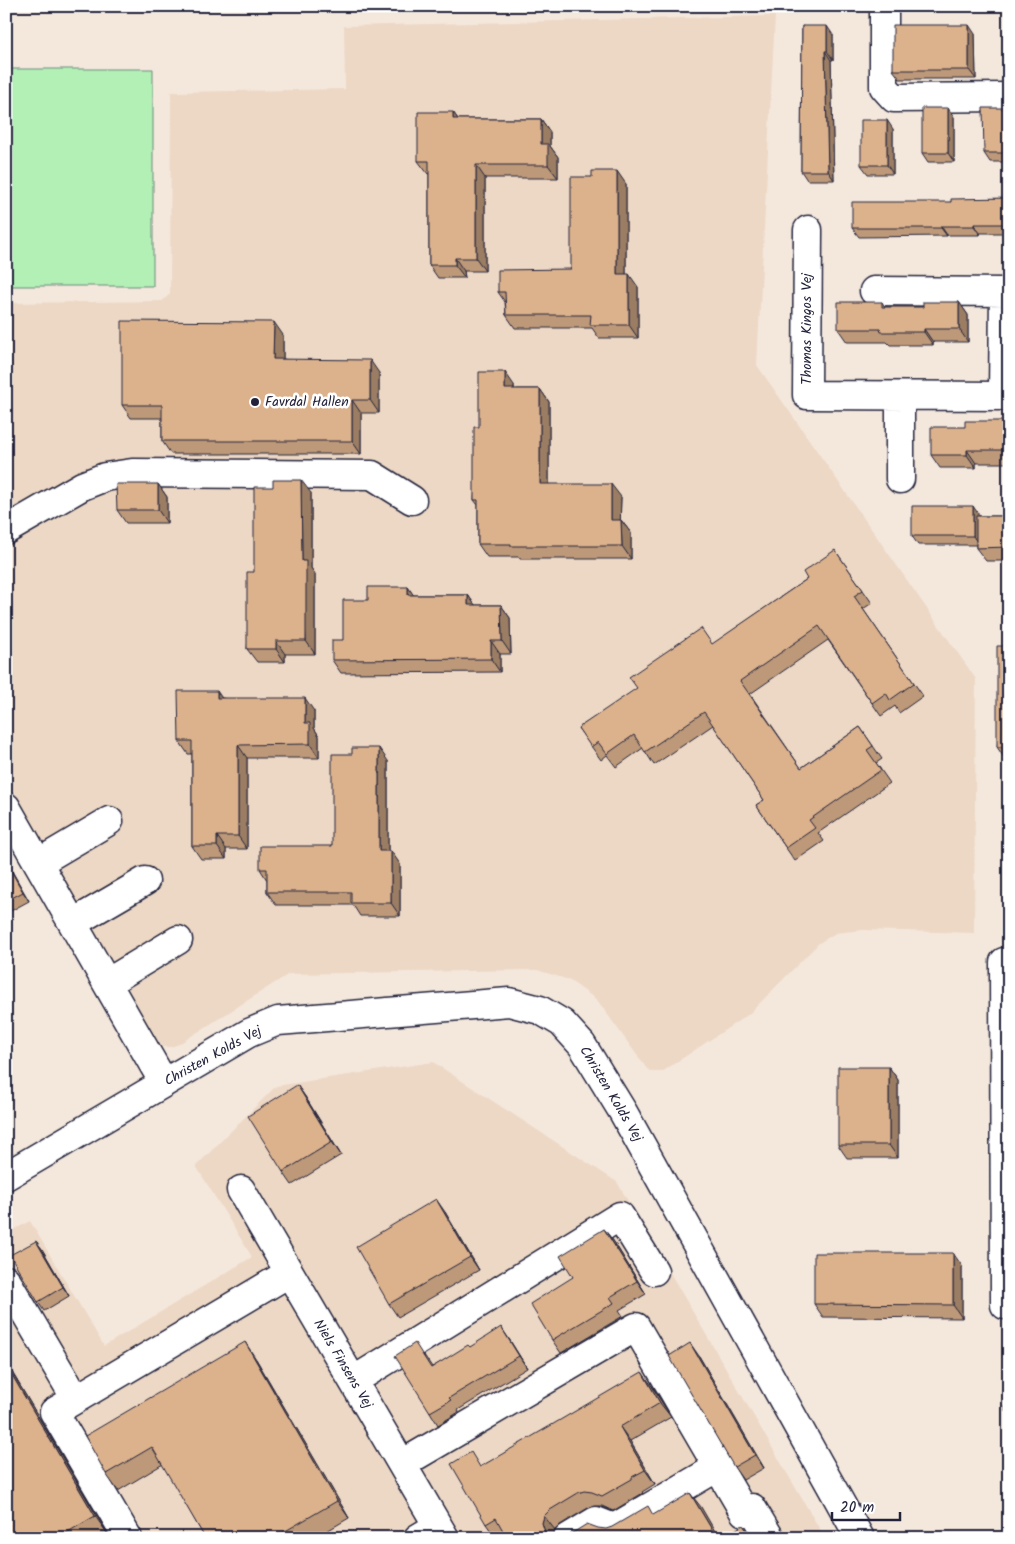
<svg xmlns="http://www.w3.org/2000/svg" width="1015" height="1544" font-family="Kalam,sans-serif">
	<rect width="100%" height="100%" fill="#f4e8dd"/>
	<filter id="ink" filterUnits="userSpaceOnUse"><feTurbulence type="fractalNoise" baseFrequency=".02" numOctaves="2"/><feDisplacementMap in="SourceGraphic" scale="10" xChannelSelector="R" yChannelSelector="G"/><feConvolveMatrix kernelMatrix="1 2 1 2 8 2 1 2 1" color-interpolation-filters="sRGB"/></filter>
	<g filter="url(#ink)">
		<path fill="#edd8c5" d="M775 16 757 365 976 679 974 933 862 930 836 933 819 943 749 1014 662 1072H653L647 1069 597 1000 569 980 537 970 289 974 179 1044 171 1047H164L159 1043 6 779V303L162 301 170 294 171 92 345 89 344 26Z
			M433 1062 617 1182 825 1538H6V1234L30 1221 104 1346 252 1257 196 1166 276 1086Z"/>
		<path fill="#b2f0b6" stroke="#6a8978" d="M6 69H153V286H6Z"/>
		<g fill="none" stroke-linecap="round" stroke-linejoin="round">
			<defs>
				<path id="minor" d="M884 6V87L894 98 1009 97
					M808 230 807 395 1009 396
					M874 291 1009 292
					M900 396V479
					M1003 396 1004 292
					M6 530 82 486 105 477 132 473 372 475 412 500
					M6 807 164 1083
					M38 863 109 821
					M73 923 145 881
					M107 983 178 940
					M6 1176 249 1033 278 1021 509 1002 540 1010 562 1023 582 1045 623 1112 860 1538
					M241 1190 445 1538
					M6 1280 76 1399
					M1005 1305 1004 962H1009
					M353 1381 620 1216 654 1271
					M402 1464 636 1327 744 1512 752 1508 770 1538
					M128 1538 54 1412 289 1273
					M418 1538 438 1526
					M568 1538 596 1521 614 1528 718 1467"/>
			</defs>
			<use href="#minor" stroke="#22223b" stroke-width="31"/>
			<use href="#minor" stroke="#fff" stroke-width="28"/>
		</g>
		<path fill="#bd9979" stroke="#22223b" d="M802 26 833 35V60H831L834 180H807L801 171Z
			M975 34 976 79H900L893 70Z
			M1009 108V162H990L984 153Z
			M453 112 458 119H541L550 132V146L558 157V178H485V271H464L465 278H438L429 265V174H428L418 161Z
			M954 117V162H928L922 153Z
			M893 129V174H868L861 165Z
			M626 184V274L638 287V338H599L592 328H515L506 315 505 302 498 292 571 269Z
			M1009 198V233H980V235H947V236L859 237 852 228 951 202Z
			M882 302 885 307H923L959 302 968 315V342H933V345H890L887 342H847L838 329Z
			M283 335V359L379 373V413H361V454H171L162 441V418H131L122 405Z
			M514 385V389H540L549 402V484L621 497 620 520H621L631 533V559H520L519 557H487L478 544V505L474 500 479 427Z
			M1009 421V463H976V468H940L931 455 965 427Z
			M158 484 167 497V523H126L117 510Z
			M311 493V568L315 574V654H285V662H257L247 649 254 572Z
			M979 515V516H1009V561H986L976 548V545H918L912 536Z
			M835 550 872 603 863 609 923 696 899 713 895 706 881 716 828 640 750 694 801 768 860 727 882 759 876 763 890 783 818 833 824 841 795 861 756 805 764 800 713 725 654 765 643 748 616 767 607 755 601 760 578 728 713 644 807 579Z
			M408 587 413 595H468L475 605H501L510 618 511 654H500V672L341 673 332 660 343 640 368 600Z
			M1009 646V848L1008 846 1007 756H1003L997 747Z
			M222 698 314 711V728L319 736V758H247V849H226V859H201L192 846V754H188L179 741Z
			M388 761V851L400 864V916H360L353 905H276L267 892V880L260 869 332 846Z
			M6 861 29 901 7 913 6 911Z
			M889 1067 898 1080V1158H847L838 1145Z
			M297 1085 306 1098 341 1155 292 1185 283 1172Z
			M445 1212 479 1270 398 1317 389 1304Z
			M604 1229 614 1242 646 1294 619 1310 623 1316 561 1353 552 1340 573 1277Z
			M36 1241 42 1249 69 1296 44 1311 38 1302Z
			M962 1266V1318L823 1317 814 1304Z
			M509 1339 527 1368 458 1410 459 1412 438 1425 430 1412 424 1355 432 1367 470 1347Z
			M699 1356 764 1468 743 1480 734 1467Z
			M256 1359 349 1518 315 1538H205L163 1464 118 1491 106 1474Z
			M6 1362 107 1533 99 1538H6Z
			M652 1386 671 1417 630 1441 655 1484 642 1492 643 1493 613 1511 602 1506H594L588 1508 560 1525 555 1530 552 1538 505 1533 497 1538H496L486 1524 481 1466Z"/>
		<path fill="#9a7d63" stroke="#22223b" d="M969 25 975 34 976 79 969 70Z
			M827 26 833 35V60L827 51Z
			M825 51 831 60 834 180 828 171Z
			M948 108 954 117V162L948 153Z
			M453 112 462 125 453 119Z
			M541 119 550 132V146L558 157V178L548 165 541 144Z
			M887 120 893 129V174L887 165Z
			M476 165 485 178V271L476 258Z
			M617 171 626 184V287L617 274Z
			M974 224 980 233V235L974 226Z
			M941 226 947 235V236L941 228Z
			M455 258 464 271 465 278 455 265Z
			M629 274 638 287V338L629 325Z
			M959 302 968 315V342L959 329Z
			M274 322 283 335V372L273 359Z
			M924 329 933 342V345L924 332Z
			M370 360 379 373V413L370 400Z
			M505 372 514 385V402L505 389Z
			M540 389 549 402V497L540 484Z
			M352 400 361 413V454L352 441Z
			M967 450 976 463V468L967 455Z
			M301 480 311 493V568L315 574V654L306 641 302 561Z
			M158 484 167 497V523L158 510Z
			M611 484 621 497 620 533 611 520Z
			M973 506 979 515V545L973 536Z
			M621 520 631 533V559L622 546Z
			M408 587 417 600 408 595Z
			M468 595 477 608 468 605Z
			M501 605 510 618 511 654 502 641Z
			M276 641 285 654V662L276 649Z
			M491 641 500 654V672L491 659Z
			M217 691 226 704 217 698Z
			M305 698 314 711V728L319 736V758L310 744 305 723Z
			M238 745 247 758V849L238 836Z
			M379 748 388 761V864L379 851Z
			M217 836 226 849V859L217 846Z
			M391 851 400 864V916L391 903Z
			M6 861 8 864 29 901 23 892 6 862Z
			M889 1067 898 1080V1158L889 1145Z
			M297 1085 306 1098 341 1155 332 1142Z
			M436 1199 445 1212 479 1270 470 1257Z
			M604 1229 614 1242 646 1294 637 1281Z
			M36 1241 42 1249 69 1296 63 1287Z
			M953 1253 962 1266V1318L953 1305Z
			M501 1327 509 1339 527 1368 519 1356Z
			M245 1342 256 1359 349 1518 337 1501Z
			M690 1343 699 1356 764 1468 755 1455Z
			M6 1362 107 1533 95 1516 6 1365Z
			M642 1372 652 1386 671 1417 660 1403Z
			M620 1427 630 1441 655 1484 645 1470Z
			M690 1493 701 1507 719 1538H717Z
			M544 1516 555 1530 552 1538H549L545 1532 542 1523Z"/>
		<path fill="#dcb28d" stroke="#22223b" d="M893 25H969V70H893Z
			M802 26H827V51H825L828 171H801Z
			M922 108H948V153H922Z
			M983 108H1009V153H984Z
			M418 112H453V119H541V144H548V165H476V258H455V265H429V161H418Z
			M861 120H887V165H861Z
			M592 171H617V274H629V325H590L591 315H506L505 292H498V270L571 269V177H592Z
			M1009 198V224H974V226H941V228H852V202H951V199Z
			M838 302H882V307H923V302H959V329H924V332H881L880 329H838Z
			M122 321 274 322 273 359 370 360V400H352V441H162V405H122Z
			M479 372H505V389H540V484H611V520H621L622 546H511V544H478V500H474V427H479Z
			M965 421H1009V450H967V455H931V427H965Z
			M273 480H301L302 561H306V641H276V649H247V572H254V487H273Z
			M116 484H158V510H117Z
			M912 506H973V536H912Z
			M976 516H1009V547L976 548Z
			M835 550 863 590 854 596 914 683 890 700 886 693 872 703 819 626 740 681 801 768 860 727 873 746 867 750 881 770 809 820 815 828 786 848 756 805 764 800 704 712 645 752 634 735 607 754 598 742 591 747 578 728 637 688 629 677 701 628 712 644 807 579 803 572Z
			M368 587H408V595H468V605H501L502 641H491V659L332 660V640H343V600H368Z
			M997 646H1009V747H997Z
			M178 691H217V698H305V723H310V744L238 745V836H217V846H192V741H179Z
			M352 748H379V851H391V903H351V892H267V869H260V846H332V754H352Z
			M1007 753H1009V846H1008Z
			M6 862 23 892 6 901Z
			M838 1067H889V1145H838Z
			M297 1085 332 1142 283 1172 248 1116Z
			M436 1199 470 1257 389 1304 356 1247Z
			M604 1229 637 1281 610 1297 614 1303 552 1340 530 1304 573 1277 560 1256Z
			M36 1241 63 1287 38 1302 10 1255Z
			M814 1253H953V1305L814 1304Z
			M1006 1303H1009V1411H1005V1304Z
			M501 1327 519 1356 449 1398 451 1400 430 1412 395 1356 415 1343 431 1368 468 1345 470 1347Z
			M245 1342 337 1501 282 1533 285 1538H205L152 1447 106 1474 85 1436Z
			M690 1343 755 1455 734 1467 669 1356Z
			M6 1365 95 1516 66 1533 69 1538H6Z
			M642 1372 660 1403 620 1427 645 1470 632 1477V1479L602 1496 592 1492 584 1491 578 1493 550 1510 544 1516 542 1523 545 1532 551 1537 552 1538H507L496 1518 486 1524 451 1464 471 1452 480 1467Z
			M690 1493 717 1538H563L566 1537 587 1524 598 1528 606 1529 612 1527 648 1506 653 1515Z
			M743 1525 752 1538H722Z"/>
	</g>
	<circle fill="#22223b" stroke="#fff" stroke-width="2" cx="255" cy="402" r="5"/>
	<g text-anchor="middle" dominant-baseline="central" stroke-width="5" stroke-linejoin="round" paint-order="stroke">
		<g font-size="14" fill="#22223b" stroke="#fff">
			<text transform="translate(807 329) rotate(-90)">Thomas Kingos Vej</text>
			<text transform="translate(213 1056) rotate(-29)">Christen Kolds Vej</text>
			<text transform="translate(611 1094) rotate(59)">Christen Kolds Vej</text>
			<text transform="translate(343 1364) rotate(59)">Niels Finsens Vej</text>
		</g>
		<g font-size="14" fill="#22223b" stroke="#fff" text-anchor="start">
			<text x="265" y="402">Favrdal Hallen</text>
		</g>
	</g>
	<rect width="1015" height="1544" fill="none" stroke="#fff" stroke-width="25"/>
	<rect x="12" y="12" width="990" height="1519" fill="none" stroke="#22223b" stroke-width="2" filter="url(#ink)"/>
	<path d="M832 1512v8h68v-8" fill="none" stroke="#22223b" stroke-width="2.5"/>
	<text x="840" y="1512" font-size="15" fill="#22223b" stroke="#ffffff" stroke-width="4" paint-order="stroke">20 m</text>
</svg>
